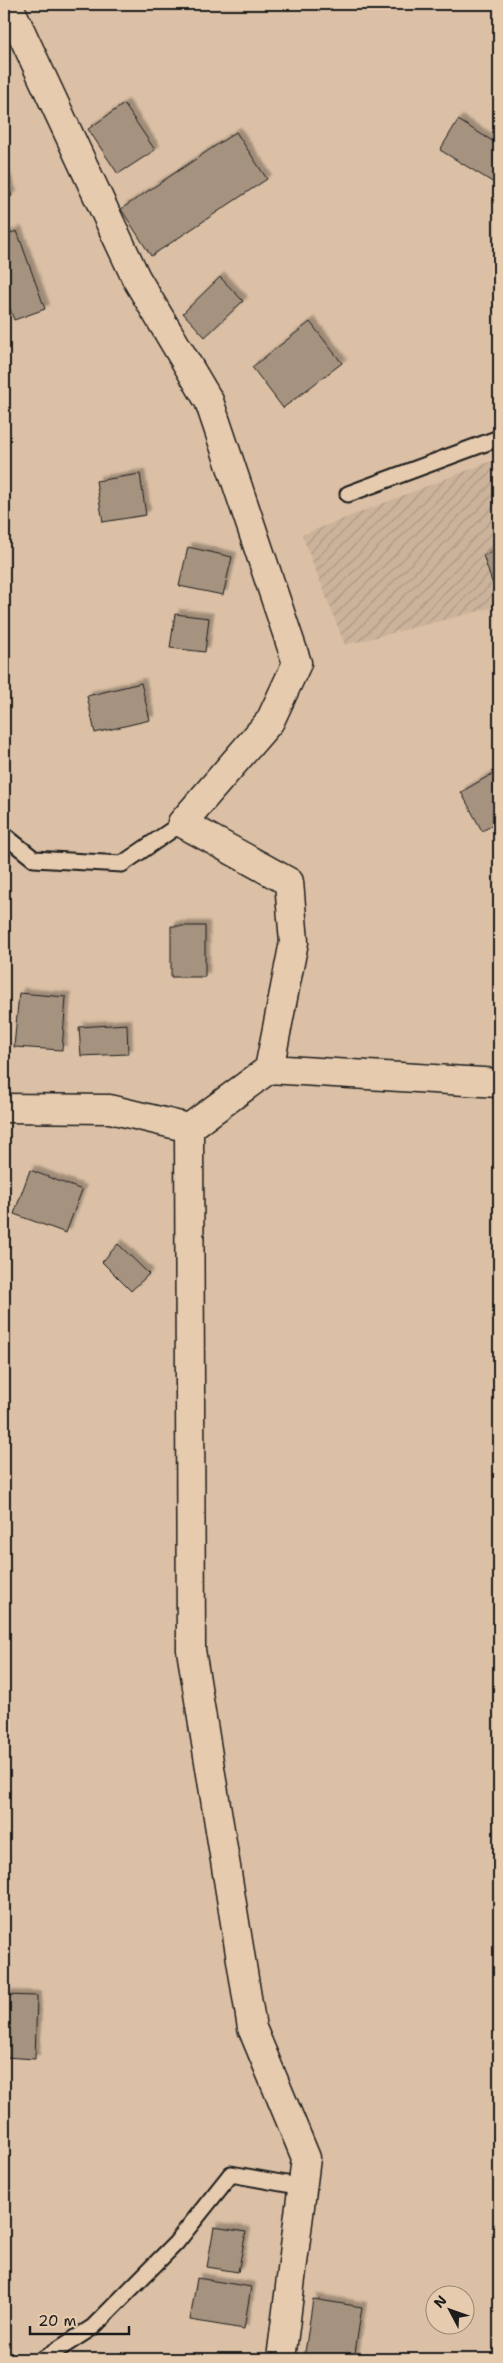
<svg xmlns="http://www.w3.org/2000/svg" width="503" height="2363" font-family="'Shantell Sans',sans-serif">
	<defs>
		<pattern id="industrial-furrows" width="10" height="10" patternUnits="userSpaceOnUse" patternTransform="scale(1.25)"><rect width="10" height="10" fill="#cbb29a"/><path d="M-1 1l2-2M0 10L10 0M9 11l2-2" fill="none" stroke="#ae9884"/></pattern>
		<filter id="shadow"><feDropShadow dx="4.5" dy="-4.5" stdDeviation="1" flood-color="#0004"/></filter>
	</defs>
	<rect width="100%" height="100%" fill="#dbc0a5"/>
	<filter id="ink" filterUnits="userSpaceOnUse"><feTurbulence type="fractalNoise" baseFrequency=".02" numOctaves="2"/><feDisplacementMap in="SourceGraphic" scale="10" xChannelSelector="R" yChannelSelector="G"/><feConvolveMatrix kernelMatrix="1 2 1 2 8 2 1 2 1" color-interpolation-filters="sRGB"/></filter>
	<g filter="url(#ink)">
		<path fill="url(#industrial-furrows)" d="M499 458V606L345 645 302 535Z"/>
		<path fill="#a5927f" stroke="#1c1c1c" filter="url(#shadow)" d="M124 104 155 150 118 174 88 129Z
			M458 120 499 145V186L440 150Z
			M236 132 267 179 151 256 121 209Z
			M4 174 12 196 4 200Z
			M17 231 45 309 14 320 4 292V236Z
			M220 277 243 301 205 337 183 313Z
			M310 322 342 363 283 408 252 367Z
			M140 474 146 515 103 522 96 481Z
			M188 547 232 557 223 595 179 586Z
			M499 550V580L492 582 483 555Z
			M175 614 209 618 205 652 170 648Z
			M141 683 150 720 95 733 87 696Z
			M499 770V822L482 831 461 792Z
			M171 926H205V977H171Z
			M19 993 66 997 62 1050 14 1047Z
			M127 1024 128 1054 81 1056 79 1027Z
			M30 1170 82 1190 66 1233 14 1214Z
			M118 1244 149 1274 131 1291 102 1262Z
			M4 1995 37 1996 35 2059 4 2057Z
			M214 2227 246 2232 238 2272 207 2267Z
			M197 2278 251 2287 244 2329 190 2320Z
			M313 2299 362 2307 354 2359H304Z"/>
		<g fill="none" stroke-linecap="round" stroke-linejoin="round">
			<defs>
				<path id="lane" d="M348 494 499 438
					M4 835 34 859 122 864 182 823
					M43 2359 93 2327 176 2243 231 2174 303 2187"/>
				<path id="street" d="M8 4 136 278 209 401 297 663 270 721 182 823 289 882 294 942 269 1069
					M4 1108 110 1109 189 1128
					M281 2359 306 2158 252 2028 191 1650 189 1128 269 1069 499 1083"/>
			</defs>
			<use href="#lane" stroke="#1c1c1c" stroke-width="19"/>
			<use href="#street" stroke="#1c1c1c" stroke-width="31"/>
			<use href="#lane" stroke="#e7cbae" stroke-width="15"/>
			<use href="#street" stroke="#e7cbae" stroke-width="28"/>
		</g>
	</g>
	<rect width="503" height="2363" fill="none" stroke="#e7cbae" stroke-width="20"/>
	<rect x="10" y="10" width="483" height="2343" fill="none" stroke="#1c1c1c" stroke-width="2" filter="url(#ink)"/>
	<g transform="translate(450 2310) rotate(311)"><circle r="24" fill="#e7cbae" stroke="#968574"/>
	<path d="M0-4L9 19L0 12L-9 19Z" fill="#1c1c1c"/>
	<text y="-8" font-size="14" font-weight="bold" text-anchor="middle" fill="#1c1c1c">N</text>
	</g>
	<path d="M30 2326v8h99v-8" fill="none" stroke="#1c1c1c" stroke-width="2.5"/>
	<text x="38" y="2326" font-size="15" fill="#1c1c1c" stroke="#e7cbae" stroke-width="4" paint-order="stroke">20 m</text>
</svg>
